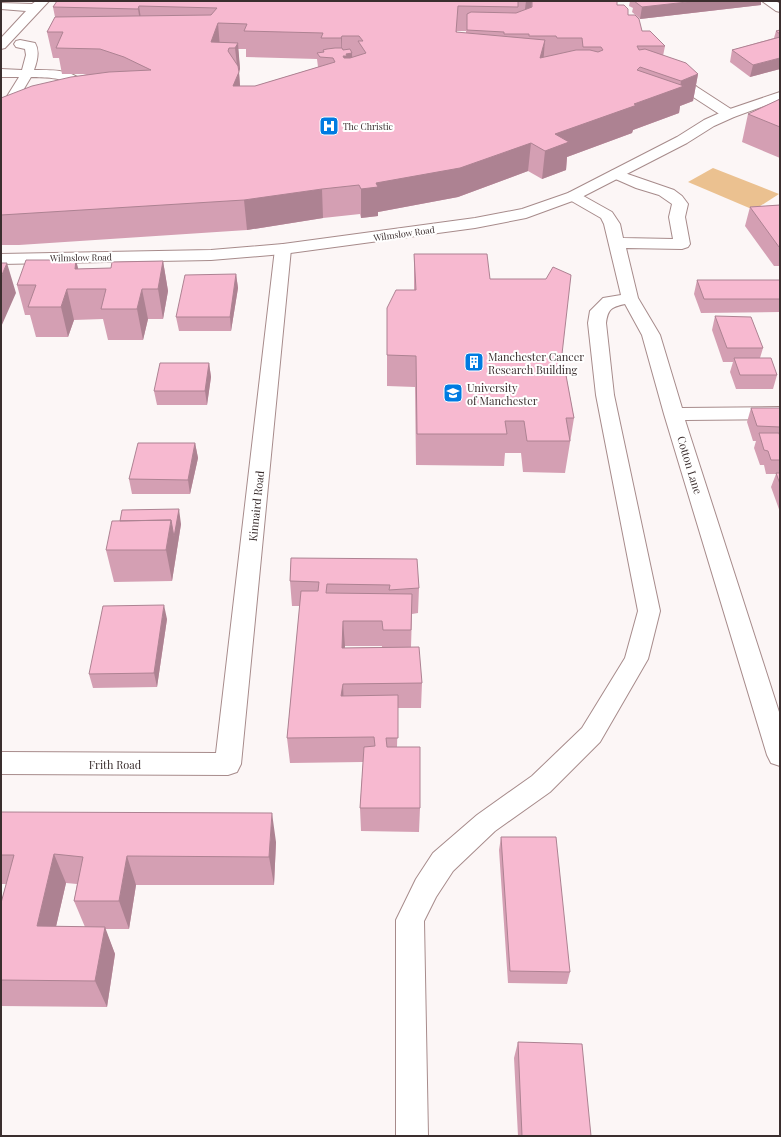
<svg xmlns="http://www.w3.org/2000/svg" width="781" height="1137" font-family="'Playfair Display',serif">
	<rect width="100%" height="100%" fill="#fcf6f6"/>
	<path fill="#ebc190" d="M713 168 779 194 754 210 688 182Z"/>
	<g fill="none" stroke-linecap="round" stroke-linejoin="round">
		<defs>
			<path id="minor" d="M36 1H49L5 48 1 49V38L26 11 1 9V3L32 4Z
				M762 1H776L780 4V12L776 11Z
				M20 40 35 43C40 51 37 62 34 70 52 70 75 69 85 85L79 96 68 99 63 98 61 95C65 91 69 91 72 86 61 76 45 78 31 77L6 119 1 120V106L19 77H1V69L22 70 26 55 25 49 16 47 14 44 16 41Z
				M672 68 676 69 697 87 734 111 736 114 734 117H724L687 93 666 72 668 69Z
				M616 170 674 190 682 196 688 204 685 217 690 244 688 247 682 249 626 248 638 298 660 335 682 408 780 407V419L685 420 780 715V766L771 763 767 755 664 414 642 335 625 304C611 307 608 309 606 323L614 395 660 611 648 659 600 742 550 792 495 831 453 871 436 897 424 921 428 1136H396V920L416 879 433 853 477 815 532 776 582 728 625 658 638 611 596 395 588 323 590 311 603 298 621 295 604 224 601 218 568 199 566 196 568 193 573 192 578 193 612 212 620 224 623 238 673 239 669 217 672 204 659 195 636 188 611 177 609 174 611 171Z
				M283 244 289 246 291 249 241 764 237 772 228 775 1 774V752L216 753 275 249 277 246Z"/>
			<path id="major" d="M780 92V100L734 117 714 126 687 143 578 199 526 218 475 228 283 254 211 260 1 264V254L211 250 283 244 475 218 522 209 568 193 677 137 704 120 724 111Z"/>
		</defs>
		<use href="#minor" stroke="#a78b8b" stroke-width="2"/>
		<use href="#major" stroke="#a78b8b" stroke-width="2"/>
		<use href="#minor" fill="#fff" fill-rule="evenodd"/>
		<use href="#major" fill="#fff" fill-rule="evenodd"/>
	</g>
	<path fill="#d49fb3" fill-rule="evenodd" d="M57 1H617V5L628 15 642 31 665 46 663 56 698 74 693 101 680 106 679 113 633 130 632 133 567 157 566 170 542 179 528 171 458 197 378 212V216L361 218 360 214 323 218 247 230 19 245H1V98L87 74H62L59 58H53L47 32 55 17 53 7ZM457 31H466V33L457 32ZM238 49H246V57L317 59 318 67 255 86H240L239 72 240 69Z
		M630 1H761V5L640 19 632 12 633 8 629 6Z
		M780 30V69L750 77 730 62 732 50 774 38 776 31Z
		M780 99V158L742 142 748 114Z
		M780 205V266H774L745 226 750 207Z
		M414 254 490 279 562 354 574 418 565 473 523 472 521 453H505L504 466 416 465 415 387 387 386V355L414 290Z
		M76 260 78 269 111 268 163 261 168 291 163 319H148L143 340H108L103 319 74 320 68 337H36L30 315H25L17 285Z
		M236 274 238 288 231 331H179L176 317Z
		M697 280H780V312L701 313 694 294Z
		M715 316 763 348 760 358 777 375 773 389H736L730 372 733 362H723L712 330Z
		M209 363 211 377 207 405H157L154 391Z
		M751 408H780V512L771 487 776 474H766L764 465H760L754 448 756 441H753L747 422Z
		M195 443 198 458 190 494H132L129 479Z
		M181 524 172 581 114 582 106 550Z
		M291 558 419 588 418 613 412 614 411 647 422 683 421 708H398L397 747 420 808 419 832 361 831 360 808 363 762 290 763 287 738 300 606H292L290 581ZM345 646H382V647L344 648Z
		M167 619 157 687 93 688 89 674Z
		M1 812 276 842 274 885H136L129 929H105L115 954 107 1007 1 1006V903L6 884H1ZM66 883 77 884 74 901 85 927 56 926Z
		M501 837 570 972 567 984 508 983 499 850Z
		M518 1042 591 1136H518L514 1058Z"/>
	<path fill="#ad8292" d="M526 1H532L531 9H525Z
		M696 1H761V5L640 19 642 7Z
		M139 6 143 31 142 34 138 9Z
		M218 23 220 48 211 42Z
		M342 36V64L341 38Z
		M545 40 543 66 540 58Z
		M238 43 240 69 238 74 235 48Z
		M352 53 353 80 343 56 346 54Z
		M780 58V69L750 77 753 65Z
		M239 72 241 99 233 86Z
		M698 74 693 101 680 106 679 113 633 130 632 133 567 157 566 170 542 179 545 151 555 134 634 104 680 87 681 81Z
		M531 143 528 171 458 197 378 212V216L361 218V189L376 183Z
		M322 189 323 218 247 230 244 200Z
		M76 260 83 289 75 269Z
		M163 261 168 291 163 319 158 289Z
		M7 263 16 293 1 327V277Z
		M236 274 238 288 231 331 230 317Z
		M67 289 74 320 68 337 61 307Z
		M142 289 148 319 143 340 137 309Z
		M209 363 211 377 207 405 205 391Z
		M195 443 198 458 190 494 188 480Z
		M179 509 181 524 172 581 166 550 171 520Z
		M164 605 167 619 157 687 154 673Z
		M343 621 345 646 343 673 342 648Z
		M343 684 344 709 341 696Z
		M272 813 276 842 274 885 269 857Z
		M54 854 66 883 50 953 37 926Z
		M127 856 136 885 129 929 119 901Z
		M105 927 115 954 107 1007 95 981Z"/>
	<path fill="#f7b9d0" stroke="#ad8292" fill-rule="evenodd" d="M57 1H518V7L458 6 456 32 545 40 540 58 576 50H590L598 52 603 50 601 47H583L582 38H557L556 36H529V34H504V32L467 30V14L471 12 516 13 532 7V1H617V5H624L628 9V15H635L639 19 642 31H650L665 46H637L639 50 645 49 686 63 698 74 681 81 640 67 637 70 684 86 634 104 637 105 555 134 569 142 545 151 531 143 460 168 376 183 378 187 361 189 359 185 322 189 244 200 1 215V98L32 86 71 77 109 72 151 70 124 57 100 49 56 48 63 32H47L55 17 211 15 217 8 139 6 138 9 53 7ZM218 23 247 24 244 31 323 33 321 38H341L342 36H359L363 41H358L366 53 350 58H344L343 56H347L346 54 352 53 350 49 343 50 342 48H335L327 49 323 50 324 52 317 53 320 57 333 58 335 62 255 86H233L239 72 238 66 228 51 229 48H235L238 43 211 42Z
		M634 1H696L642 7Z
		M780 30V34L776 31Z
		M780 37V58L753 65 732 50Z
		M780 99V127L748 114Z
		M780 205V247H779L750 207Z
		M414 254H487L490 279H546L553 267 571 275 562 354 574 418H566L570 441H527L524 421H505L507 434H417L416 356 387 355V308L396 290H416Z
		M26 260H76L75 269 111 268 112 262 163 261 158 289H142L137 309H101L106 289H67L61 307H28L36 285H17Z
		M1 263H7L1 277Z
		M236 274 230 317H176L185 275Z
		M697 280H780V299H704Z
		M715 316 751 317 763 348H727Z
		M734 358H771L777 375H740Z
		M160 363H209L205 391H154Z
		M751 408H780V427L757 426Z
		M759 433H779L780 437V460H771L768 451 764 450Z
		M138 443H195L188 480 129 479Z
		M776 473H780V484Z
		M179 509 174 537 171 520 120 521 122 510Z
		M171 520 166 550H106L112 521Z
		M291 558 417 559 419 588 389 590 390 585 327 584 326 593 412 594 411 630H383L382 621H343L342 648 419 647 422 683 343 684 341 696 398 695V738H386L387 747H420V808H360L364 747 375 746 374 737 287 738 301 591H318L319 582 290 581Z
		M164 605 154 673 89 674 103 606Z
		M1 812 272 813 269 857 127 856 119 901H74L83 857 54 854 37 926 105 927 95 981 1 980V903L14 855H1Z
		M501 837H556L570 972 510 971Z
		M518 1042 582 1044 591 1136H522Z"/>
	<defs>
		<symbol id="hospital-square" viewBox="-11 -11 22 22"><rect x="-9" y="-9" width="18" height="18" rx="4" fill="#007be1" stroke="#fff"/><path d="M-5-5h3v3.5h4V-5h3V5h-3V1.5h-4V5h-3Z" fill="#fff"/></symbol>
		<symbol id="building-square" viewBox="-11 -11 22 22"><rect x="-9" y="-9" width="18" height="18" rx="4" fill="#007be1" stroke="#fff"/><path d="M-4-6H4V6H1V3H-1V6H-4ZM-2.5-4.3h1.7v1.8h-1.7ZM.8-4.3h1.7v1.8H.8ZM-2.5-1h1.7V.8h-1.7ZM.8-1h1.7V.8H.8Z" fill="#fff"/></symbol>
		<symbol id="university-square" viewBox="-11 -11 22 22"><rect x="-9" y="-9" width="18" height="18" rx="4" fill="#007be1" stroke="#fff"/><path d="M0-5L7-2L0 1L-7-2ZM-4 1L0 2.5L4 1V4Q0 6-4 4Z" fill="#fff"/></symbol>
	</defs>
	<g fill-rule="evenodd">
		<use href="#hospital-square" x="318" y="115" width="22" height="22"/>
		<use href="#building-square" x="463" y="351" width="22" height="22"/>
		<use href="#university-square" x="442" y="382" width="22" height="22"/>
	</g>
	<g text-anchor="middle" dominant-baseline="central" stroke-width="4" stroke-linejoin="round" paint-order="stroke">
		<g font-size="9" fill="#3a2e2e" stroke="#fff" text-anchor="start">
			<text x="343" y="126">The Christie</text>
		</g>
		<g font-size="9" fill="#3a2e2e" stroke="#fff">
			<text transform="translate(404 233) rotate(-8)">Wilmslow Road</text>
			<text transform="translate(81 257) rotate(-1)">Wilmslow Road</text>
		</g>
		<g font-size="11" fill="#3a2e2e" stroke="#fff" text-anchor="start">
			<text x="488" y="356">Manchester Cancer<tspan x="488" dy="13">Research Building</tspan></text>
			<text x="467" y="387">University<tspan x="467" dy="13">of Manchester</tspan></text>
		</g>
		<g font-size="11" fill="#3a2e2e" stroke="#fff">
			<text transform="translate(690 465) rotate(73)">Cotton Lane</text>
			<text transform="translate(256 506) rotate(-84)">Kinnaird Road</text>
			<text x="115" y="764">Frith Road</text>
		</g>
	</g>
	<rect width="781" height="1137" fill="none" stroke="#3a2e2e" stroke-width="4"/>
</svg>
